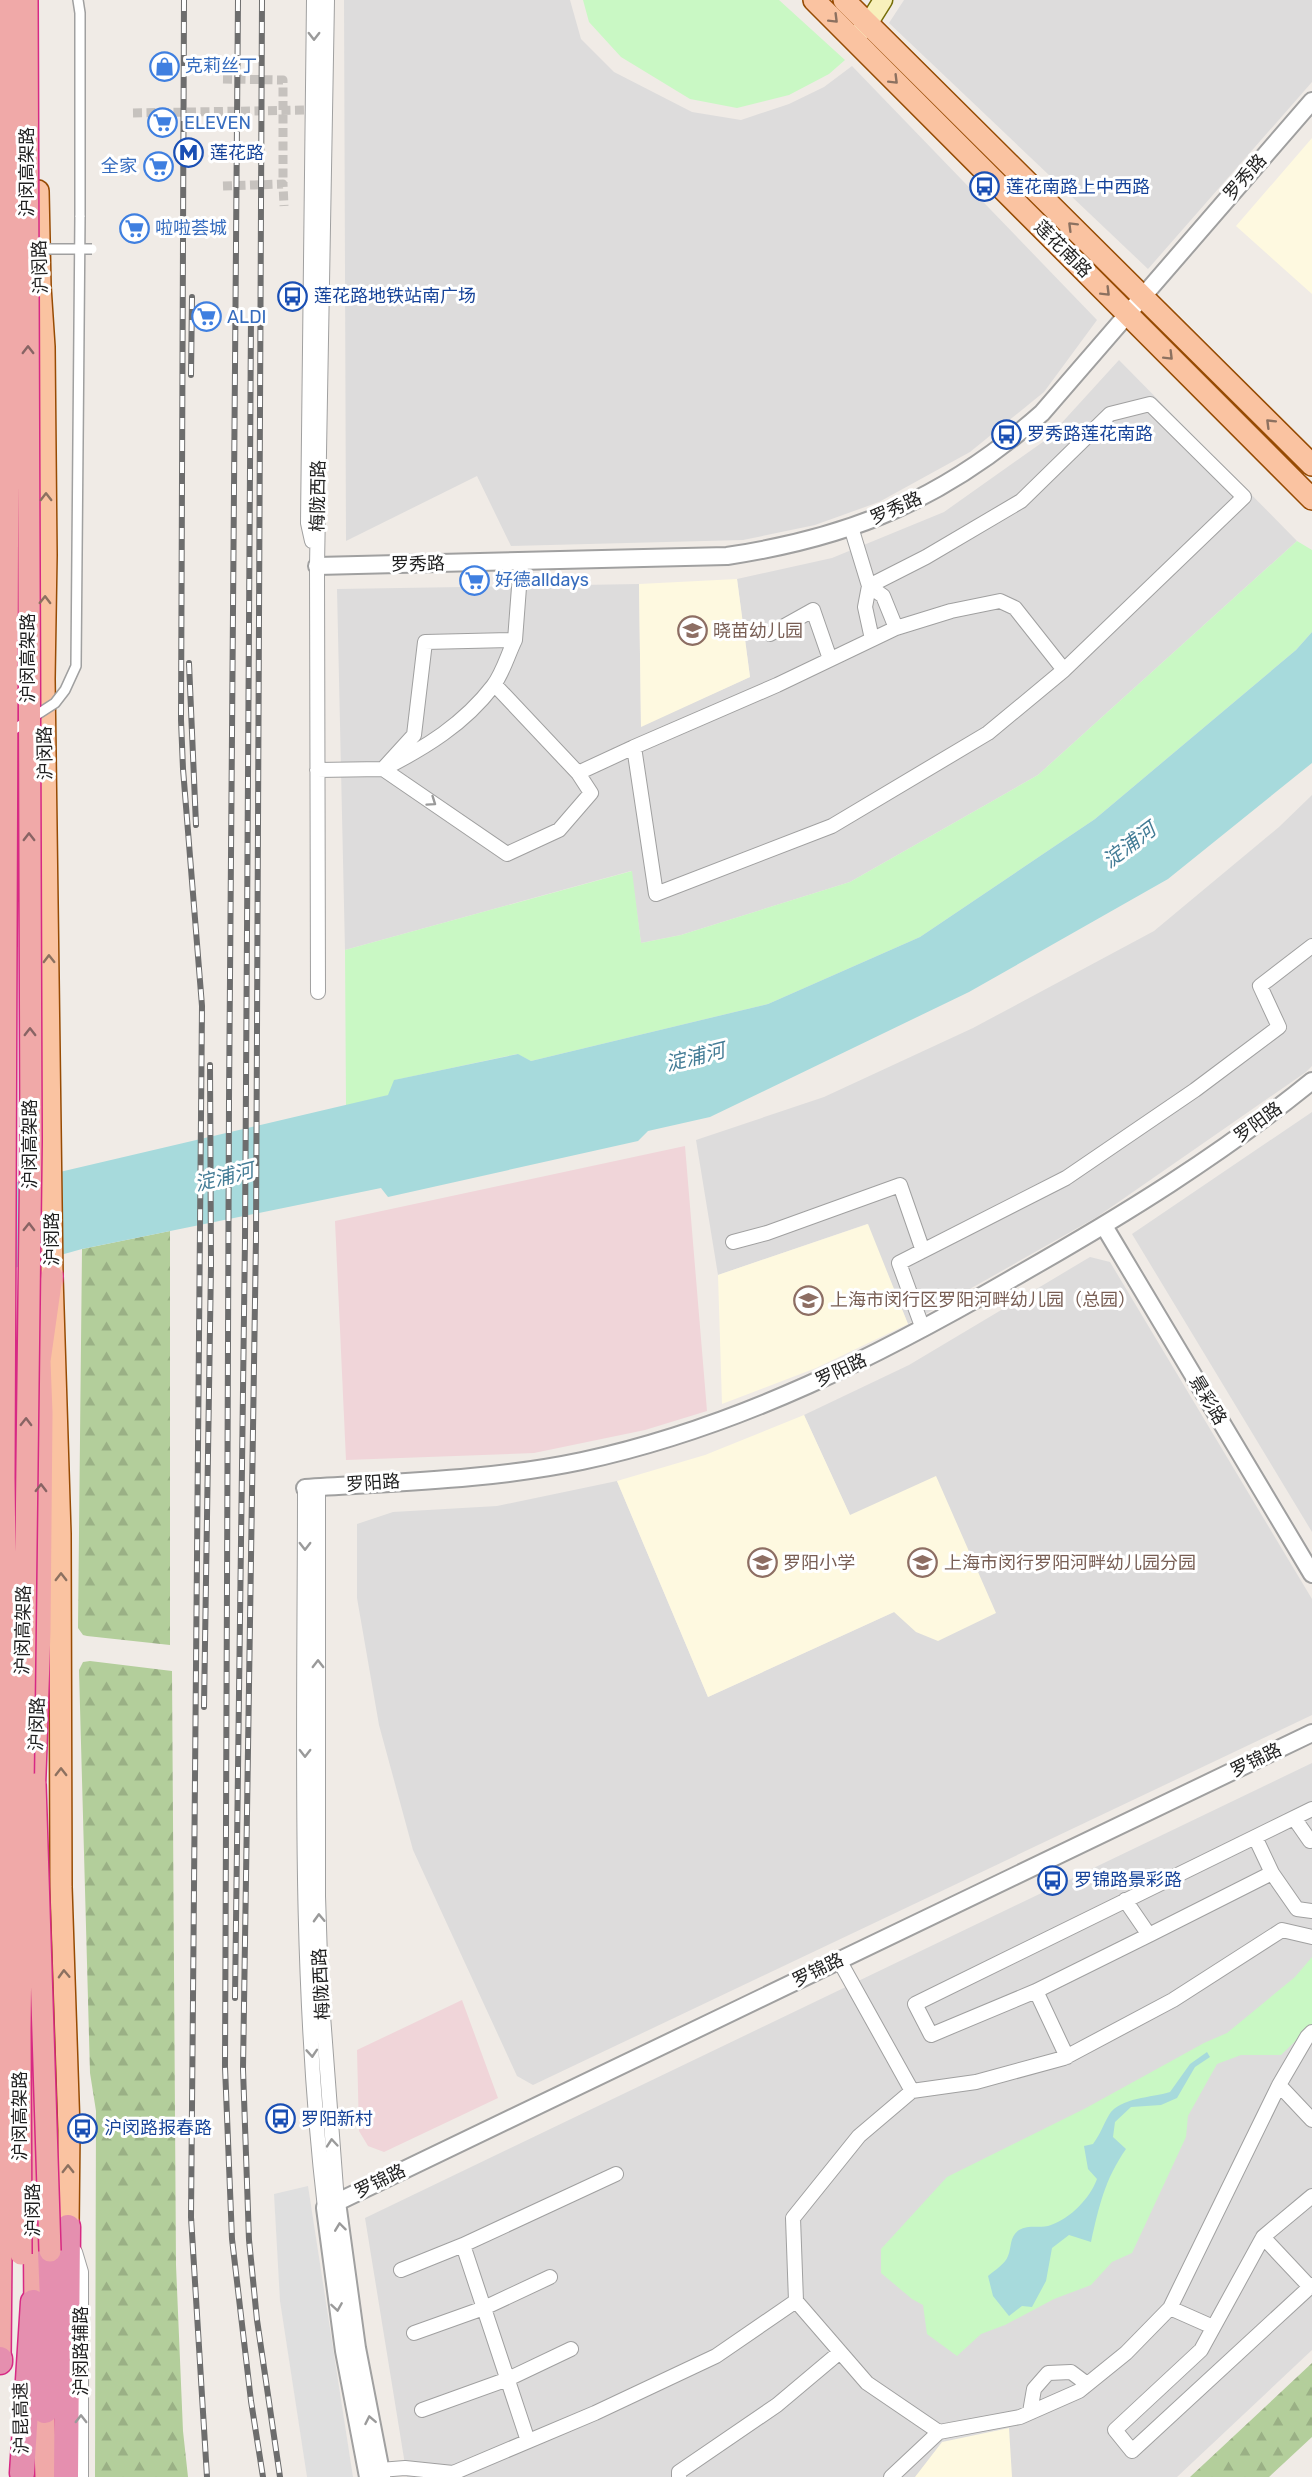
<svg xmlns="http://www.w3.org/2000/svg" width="1312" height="2477" font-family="Rubik,'Noto Sans SC',sans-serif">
	<defs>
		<pattern id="forest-firs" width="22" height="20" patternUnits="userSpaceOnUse" patternTransform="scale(1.5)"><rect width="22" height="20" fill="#b3ce9b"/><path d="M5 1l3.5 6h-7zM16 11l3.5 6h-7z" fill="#9ab085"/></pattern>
	</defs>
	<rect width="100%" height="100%" fill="#f0ebe6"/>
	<path fill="#dddcdc" d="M344 0H570L581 39 614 72 692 112 741 120 789 104 824 87 852 66 1097 320 1044 392 970 452 879 502 815 525 743 540 511 546 477 476 346 541Z
		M904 0H1312V82L1148 269 889 23Z
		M1119 360 1297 541 1038 775 850 882 681 935 641 943 631 871 345 950 337 589 639 584 641 726 750 677 737 579 832 558 944 512 1047 439Z
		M1312 795V1066L1306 1072 1097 1217 908 1324 867 1224 718 1275 696 1140 824 1097 973 1028 1154 931 1279 827Z
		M1312 1112V1532L1132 1234Z
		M1090 1257 1110 1262 1312 1599V1715L533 2085 517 2076 413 1850 379 1725 357 1598V1524L393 1512 497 1506 617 1481 708 1697 894 1612 804 1415 909 1365Z
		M1312 1763V2350L1177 2477H407L365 2218Z"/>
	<path fill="#f0d5d9" d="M685 1146 707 1411 645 1430 534 1453 346 1460 335 1221Z
		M462 2000 498 2098 384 2152 368 2146 359 2131 357 2050Z"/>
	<path fill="#fef9e0" d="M1312 138V294L1236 226Z
		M737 579 750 677 641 727 639 584Z
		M868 1224 908 1324 816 1368 722 1404 718 1275Z
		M804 1415 850 1515 936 1476 996 1613 938 1641 916 1632 894 1612 708 1697 617 1481 705 1455Z
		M1009 2428 1012 2477H915L942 2442Z"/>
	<path fill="url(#forest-firs)" d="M170 1231V1645L87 1636 83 1635 78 1628 82 1249Z
		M90 1661 172 1671 176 2265 183 2431 188 2477H95L96 2111 90 2073 79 1670 83 1662Z
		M1312 2363V2437L1269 2477H1190Z"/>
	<path fill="#c9f8c4" d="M583 0H779L845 60 829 74 789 95 737 108 690 99 621 57 589 22Z
		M1297 541 1312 550V632L1296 650 1095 819 920 937 768 1004 531 1061 517 1054 395 1080 389 1095 346 1106 345 950 632 871 641 943 681 935 850 882 1038 775Z
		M1312 1957V2025L1281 2055H1241L1217 2064 1188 2116 1186 2137 1132 2253 1112 2262 1091 2285 1054 2299 1005 2325 981 2334 957 2356 927 2334 923 2305 912 2299 881 2273V2249L947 2177 1086 2108 1204 2043 1227 2033 1295 1977Z"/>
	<path fill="#dfdfdf" d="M308 2186 353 2477H307L280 2301 274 2194Z"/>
	<path fill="#a7dadc" d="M1312 632V763L1168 879 969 992 710 1117 648 1131 638 1141 388 1197 381 1188 82 1249 0 1272V1186L388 1095 394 1080 518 1054 531 1061 768 1004 920 937 1095 819 1296 650Z
		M1207 2052 1210 2057 1195 2067 1177 2098 1161 2105 1131 2107 1115 2122 1113 2137 1126 2149C1105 2179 1099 2206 1091 2242L1069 2235 1052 2248 1046 2281 1032 2307 1022 2306 1009 2316 993 2296 988 2276C995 2270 1005 2264 1008 2256 1012 2247 1009 2237 1019 2230 1029 2224 1041 2229 1051 2225 1071 2218 1090 2198 1097 2179L1088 2169 1084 2146 1093 2144C1101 2133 1103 2125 1109 2115 1120 2097 1152 2098 1170 2092L1190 2064Z"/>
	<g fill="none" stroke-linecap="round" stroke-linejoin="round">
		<path stroke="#c6c2be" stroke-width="9" stroke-dasharray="9 4.5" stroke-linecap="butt" d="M223 79 283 80V184
			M133 113 306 110
			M223 186 283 184 284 206"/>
		<defs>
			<path id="pedestrian" d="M78 0 80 13V217"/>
			<path id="minor" d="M851 527 869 586 926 557 1021 501 1110 414 1150 404 1244 497 1064 670 1015 608 1000 601 951 611 896 628 777 685 634 747 656 894 832 826 988 733 1064 670
				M312 541 308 523 314 0
				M770 634 813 610 830 659
				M872 639 865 607 869 586 883 596 896 628
				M515 640C508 654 503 673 493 686 464 724 425 748 383 769L507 854 559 830 591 793 578 773
				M495 685 578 773 634 747
				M317 770 383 769 414 735 425 642 515 640 521 561
				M318 992 317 566 327 0
				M733 1242 767 1233 900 1185 923 1251
				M923 1329 899 1263 1066 1178 1195 1090 1279 1027 1260 986 1312 946
				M318 1487V1896L321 1989 337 2202
				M305 1488C305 1727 297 1969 325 2208
				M1294 1818 1310 1841 1312 1840
				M1272 1873 1297 1909 1312 1911
				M1149 1935 1272 1873 1255 1837
				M839 1960 912 2091 976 2082 1064 2058 1173 2000 1282 1930 1312 1937
				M1036 1991 1149 1935 1125 1900
				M1067 2057 1036 1991 931 2035 915 2004 1312 1809
				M1279 2085 1312 2120
				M912 2091 859 2136 793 2218 796 2301 867 2383 939 2432
				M1312 2196 1263 2237 1201 2350 1115 2430 1132 2451 1312 2285
				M1263 2237 1310 2287
				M75 2252 81 2272V2477
				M401 2270 463 2245
				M1170 2308 1213 2327
				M414 2333 484 2308 550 2277
				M422 2410 508 2379 571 2349
				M1030 2412 1034 2389 1048 2373 1071 2372 1087 2384
				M528 2441 463 2245 616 2174
				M380 2470 405 2468 453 2473 595 2413 716 2356 796 2301
				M679 2477V2472L777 2405 840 2352
				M891 2477 939 2432 1020 2417 1079 2391 1126 2353 1170 2308 1279 2085 1307 2037 1312 2032"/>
			<path id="tertiary" d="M317 566 727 556C853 537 946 498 1042 413L1312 101
				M1104 1226 1312 1574
				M305 1488C397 1482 492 1480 582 1461 740 1427 882 1354 1020 1274 1122 1216 1221 1155 1312 1081
				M337 2202 357 2348 382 2477
				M368 2477 344 2351 325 2208 1312 1733"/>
			<path id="secondary" d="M853 39 868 24 883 0"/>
			<path id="primary" d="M814 0 1312 499
				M844 0 1312 465
				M38 191 40 286 44 347 46 555 44 679 52 1276 60 1534 61 1887 69 2130 68 2227"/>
			<path id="trunk" d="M34 1802 40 1631 42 1413 40 1361 52 1276
				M33 2031 35 2318
				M0 2359 1 2255
				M43 2394 46 2477"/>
			<path id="motorway" d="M0 2362V2359
				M45 2411 52 2301 50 2251
				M22 2473 33 2302
				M66 2477 68 2227"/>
		</defs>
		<use href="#pedestrian" stroke="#a0a0a0" stroke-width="12"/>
		<use href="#minor" stroke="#a0a0a0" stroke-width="16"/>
		<use href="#tertiary" stroke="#a0a0a0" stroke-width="20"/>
		<use href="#secondary" stroke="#756d07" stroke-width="21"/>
		<use href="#primary" stroke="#974b03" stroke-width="24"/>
		<use href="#trunk" stroke="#d72984" stroke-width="24"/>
		<use href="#motorway" stroke="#d72984" stroke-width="27"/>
		<use href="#pedestrian" stroke="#fff" stroke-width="9"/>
		<use href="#minor" stroke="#fff" stroke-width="14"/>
		<use href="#tertiary" stroke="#fff" stroke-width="16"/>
		<use href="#secondary" stroke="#f8f0bb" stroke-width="18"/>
		<use href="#primary" stroke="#fac3a1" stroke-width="21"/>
		<use href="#trunk" stroke="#f0a9a8" stroke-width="21"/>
		<use href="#motorway" stroke="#e58faf" stroke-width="24"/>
		<defs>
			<path id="rail" d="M184 0 181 720 183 769 202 1006 191 2217 207 2477
				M238 0 229 1100 225 2067 232 2239 251 2401 263 2477
				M262 0 256 1237 243 2069 249 2240 257 2320 280 2477
				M191 375 192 297
				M189 663 196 825
				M204 1707 211 1265 210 1065
				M235 1998 245 1238 251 315"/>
		</defs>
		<use href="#rail" stroke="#6d6d6d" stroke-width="6"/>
		<use href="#rail" stroke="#fff" stroke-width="4" stroke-dasharray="11" stroke-linecap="butt"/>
		<defs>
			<path id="pedestrian-bridge" d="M26 249H92
				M7 734 55 703 65 690 76 666 80 217"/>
			<path id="trunk-bridge" d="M35 1784 50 2251
				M21 2254 20 2029 31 1141 27 0
				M1 2255 7 1720 4 1478 8 407 6 0"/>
		</defs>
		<use href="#pedestrian-bridge" stroke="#a0a0a0" stroke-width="12" stroke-linecap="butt"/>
		<use href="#trunk-bridge" stroke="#d72984" stroke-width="24" stroke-linecap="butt"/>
		<use href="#pedestrian-bridge" stroke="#fff" stroke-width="9"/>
		<use href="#trunk-bridge" stroke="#f0a9a8" stroke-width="21"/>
	</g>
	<defs><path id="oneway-chevron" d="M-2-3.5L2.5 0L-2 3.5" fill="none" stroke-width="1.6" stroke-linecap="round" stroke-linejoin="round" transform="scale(1.5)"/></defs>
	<g stroke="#8c7160">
		<use href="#oneway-chevron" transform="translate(834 19) rotate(45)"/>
		<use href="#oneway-chevron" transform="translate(894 80) rotate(45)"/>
		<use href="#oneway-chevron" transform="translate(1072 226) rotate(-135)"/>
		<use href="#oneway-chevron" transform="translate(1106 292) rotate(45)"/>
		<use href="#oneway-chevron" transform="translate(1169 356) rotate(45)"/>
		<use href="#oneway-chevron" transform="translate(1270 423) rotate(-135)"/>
		<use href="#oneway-chevron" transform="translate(46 497) rotate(-90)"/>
		<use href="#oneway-chevron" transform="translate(45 600) rotate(-89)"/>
		<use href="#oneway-chevron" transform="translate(49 959) rotate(-91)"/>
		<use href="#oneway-chevron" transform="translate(61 1577) rotate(-90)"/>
		<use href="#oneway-chevron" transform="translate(61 1772) rotate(-90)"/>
		<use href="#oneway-chevron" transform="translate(64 1974) rotate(-92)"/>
		<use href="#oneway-chevron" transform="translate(68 2169) rotate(-90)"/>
	</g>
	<g stroke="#9a9a9a">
		<use href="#oneway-chevron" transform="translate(314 36) rotate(90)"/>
		<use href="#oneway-chevron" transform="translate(432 802) rotate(35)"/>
		<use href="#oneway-chevron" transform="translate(305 1546) rotate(90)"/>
		<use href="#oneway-chevron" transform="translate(318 1664) rotate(-90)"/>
		<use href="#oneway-chevron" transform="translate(305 1753) rotate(90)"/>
		<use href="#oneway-chevron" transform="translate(319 1918) rotate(-92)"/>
		<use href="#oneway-chevron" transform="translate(312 2053) rotate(86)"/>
		<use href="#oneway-chevron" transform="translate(332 2143) rotate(-95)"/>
		<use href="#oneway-chevron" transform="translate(340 2227) rotate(-97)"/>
		<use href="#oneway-chevron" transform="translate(337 2307) rotate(81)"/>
		<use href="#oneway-chevron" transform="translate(81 2419) rotate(-90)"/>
		<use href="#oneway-chevron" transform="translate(370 2420) rotate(-101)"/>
	</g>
	<g stroke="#886464">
		<use href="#oneway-chevron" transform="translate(28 350) rotate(-90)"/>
		<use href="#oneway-chevron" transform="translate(29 837) rotate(-90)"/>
		<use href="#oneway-chevron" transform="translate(30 1032) rotate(-90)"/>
		<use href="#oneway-chevron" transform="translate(29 1227) rotate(-89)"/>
		<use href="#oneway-chevron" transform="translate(26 1422) rotate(-89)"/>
		<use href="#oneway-chevron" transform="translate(41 1488) rotate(-89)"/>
	</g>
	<defs>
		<symbol id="shop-ring" viewBox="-11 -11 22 22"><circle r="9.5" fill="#fff" stroke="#3f7fe0" stroke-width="1.5"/><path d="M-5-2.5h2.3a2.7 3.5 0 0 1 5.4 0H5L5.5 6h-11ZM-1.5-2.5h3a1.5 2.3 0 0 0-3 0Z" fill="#3f7fe0"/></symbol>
		<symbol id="supermarket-ring" viewBox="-11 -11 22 22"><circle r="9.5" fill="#fff" stroke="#3f7fe0" stroke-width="1.5"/><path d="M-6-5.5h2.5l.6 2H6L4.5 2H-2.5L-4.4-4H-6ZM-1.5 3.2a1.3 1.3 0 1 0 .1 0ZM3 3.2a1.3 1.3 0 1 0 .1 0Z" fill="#3f7fe0"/></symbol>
		<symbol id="metro-ring" viewBox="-11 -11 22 22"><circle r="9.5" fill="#fff" stroke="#1a4fb4" stroke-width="1.5"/><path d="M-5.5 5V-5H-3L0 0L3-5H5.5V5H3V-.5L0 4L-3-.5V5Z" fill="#1a4fb4"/></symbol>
		<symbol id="bus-ring" viewBox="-11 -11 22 22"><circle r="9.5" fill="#fff" stroke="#1a4fb4" stroke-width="1.5"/><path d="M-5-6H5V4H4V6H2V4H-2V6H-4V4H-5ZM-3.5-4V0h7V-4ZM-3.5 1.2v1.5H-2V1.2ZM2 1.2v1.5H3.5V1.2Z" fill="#1a4fb4"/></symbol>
		<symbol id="school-ring" viewBox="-11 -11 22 22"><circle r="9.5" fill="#fff" stroke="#8d6e63" stroke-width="1.5"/><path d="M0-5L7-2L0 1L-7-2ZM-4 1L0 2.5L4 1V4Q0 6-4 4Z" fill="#8d6e63"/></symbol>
	</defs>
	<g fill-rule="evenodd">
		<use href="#shop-ring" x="148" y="50" width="33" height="33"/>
		<use href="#supermarket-ring" x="146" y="106" width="33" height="33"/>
		<use href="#metro-ring" x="172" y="136" width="33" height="33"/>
		<use href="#supermarket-ring" x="142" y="150" width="33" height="33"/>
		<use href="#bus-ring" x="968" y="170" width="33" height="33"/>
		<use href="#supermarket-ring" x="118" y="212" width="33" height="33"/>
		<use href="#bus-ring" x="276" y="280" width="33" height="33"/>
		<use href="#supermarket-ring" x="190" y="300" width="33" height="33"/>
		<use href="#bus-ring" x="990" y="418" width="33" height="33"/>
		<use href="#supermarket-ring" x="458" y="564" width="33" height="33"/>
		<use href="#school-ring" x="676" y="614" width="33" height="33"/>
		<use href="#school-ring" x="792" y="1284" width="33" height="33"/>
		<use href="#school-ring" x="746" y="1546" width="33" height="33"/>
		<use href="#school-ring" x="906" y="1546" width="33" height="33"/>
		<use href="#bus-ring" x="1036" y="1864" width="33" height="33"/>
		<use href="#bus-ring" x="264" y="2102" width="33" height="33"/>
		<use href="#bus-ring" x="66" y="2112" width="33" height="33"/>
	</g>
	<g text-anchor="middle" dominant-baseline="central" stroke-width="6" stroke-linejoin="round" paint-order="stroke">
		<g font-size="18" fill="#366cbe" stroke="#fff" text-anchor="start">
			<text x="185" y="66">克莉丝丁</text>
			<text x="184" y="123">ELEVEN</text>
			<text x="137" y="166" text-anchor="end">全家</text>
			<text x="155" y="228">啦啦荟城</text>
			<text x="227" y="317">ALDI</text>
			<text x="495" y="580">好德alldays</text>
		</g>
		<g font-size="18" fill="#164399" stroke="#fff" text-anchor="start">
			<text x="210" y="153">莲花路</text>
			<text x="1006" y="187">莲花南路上中西路</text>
			<text x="314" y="296">莲花路地铁站南广场</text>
			<text x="1027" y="434">罗秀路莲花南路</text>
			<text x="1074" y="1880">罗锦路景彩路</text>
			<text x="301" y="2119">罗阳新村</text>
			<text x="104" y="2128">沪闵路报春路</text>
		</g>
		<g font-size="18" fill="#1f1f1f" stroke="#fff">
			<text transform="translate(27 172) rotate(-90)">沪闵高架路</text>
			<text transform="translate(1245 177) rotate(-49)">罗秀路</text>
			<text transform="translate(1063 249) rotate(45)">莲花南路</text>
			<text transform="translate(40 267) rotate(-92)">沪闵路</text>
			<text transform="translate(318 496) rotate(-89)">梅陇西路</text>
			<text transform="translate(896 508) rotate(-24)">罗秀路</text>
			<text transform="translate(418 564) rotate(-1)">罗秀路</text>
			<text transform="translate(28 658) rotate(-90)">沪闵高架路</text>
			<text transform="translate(45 753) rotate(-91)">沪闵路</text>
			<text transform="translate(1258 1122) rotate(-36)">罗阳路</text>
			<text transform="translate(30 1144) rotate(-90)">沪闵高架路</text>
			<text transform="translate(52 1239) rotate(-90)">沪闵路</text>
			<text transform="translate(841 1370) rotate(-25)">罗阳路</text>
			<text transform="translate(1208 1400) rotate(59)">景彩路</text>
			<text transform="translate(373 1483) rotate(-4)">罗阳路</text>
			<text transform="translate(23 1630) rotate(-89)">沪闵高架路</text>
			<text transform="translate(37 1724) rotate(-88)">沪闵路</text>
			<text transform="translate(1256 1760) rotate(-26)">罗锦路</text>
			<text transform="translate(818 1970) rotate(-26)">罗锦路</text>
			<text transform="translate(321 1984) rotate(-93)">梅陇西路</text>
			<text transform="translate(20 2116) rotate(-90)">沪闵高架路</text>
			<text transform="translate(380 2181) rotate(-26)">罗锦路</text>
			<text transform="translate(33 2210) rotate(-90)">沪闵路</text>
			<text transform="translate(81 2351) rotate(-90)">沪闵路辅路</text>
			<text transform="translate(21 2418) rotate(-91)">沪昆高速</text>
		</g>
		<g font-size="18" fill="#785e54" stroke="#fff" text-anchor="start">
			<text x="713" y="631">晓苗幼儿园</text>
			<text x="830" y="1300">上海市闵行区罗阳河畔幼儿园（总园）</text>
			<text x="783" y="1563">罗阳小学</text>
			<text x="944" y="1563">上海市闵行罗阳河畔幼儿园分园</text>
		</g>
		<g font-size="20" font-style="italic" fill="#447c96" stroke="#fff">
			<text transform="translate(1129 845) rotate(-37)">淀浦河</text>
			<text transform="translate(695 1057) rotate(-14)">淀浦河</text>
			<text transform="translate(224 1177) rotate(-14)">淀浦河</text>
		</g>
	</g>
</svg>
